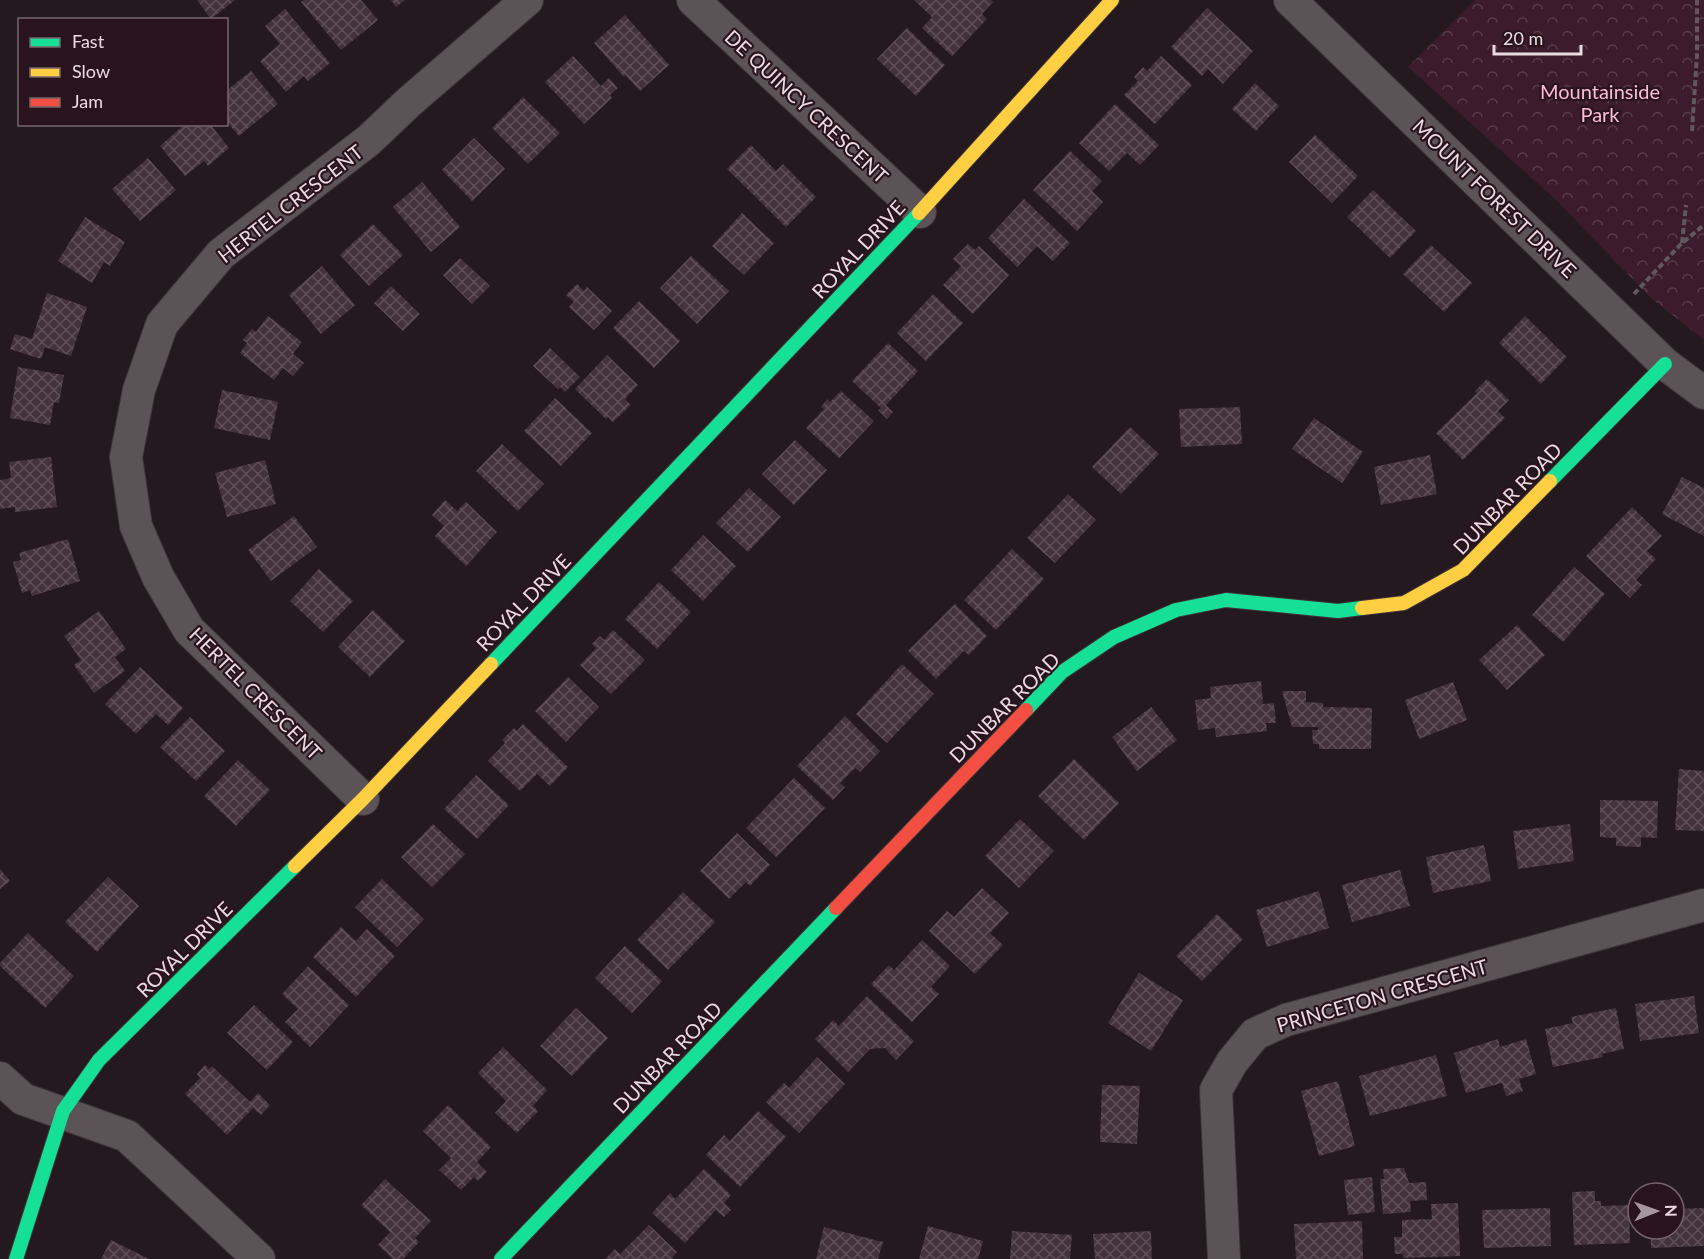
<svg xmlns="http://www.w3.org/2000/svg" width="1704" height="1259" font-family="Lato,sans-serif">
	<defs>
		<pattern id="park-crowns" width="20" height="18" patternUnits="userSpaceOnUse" patternTransform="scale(1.5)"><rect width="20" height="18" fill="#3c1b2c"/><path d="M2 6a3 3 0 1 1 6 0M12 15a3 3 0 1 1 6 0" fill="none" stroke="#583c4a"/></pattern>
		<pattern id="building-cross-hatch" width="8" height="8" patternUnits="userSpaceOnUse" patternTransform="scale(1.5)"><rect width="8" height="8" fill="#44333b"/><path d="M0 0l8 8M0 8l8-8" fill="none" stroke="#5f5057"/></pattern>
	</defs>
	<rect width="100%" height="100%" fill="#24191e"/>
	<path fill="url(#park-crowns)" d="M1475 0H1704V340L1651 298 1555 199 1408 67Z"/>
	<path fill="url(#building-cross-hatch)" d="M197 0H235L211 19Z
		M304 0H361L378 20 341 50 301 2Z
		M391 0H405L396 7Z
		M914 0H991L993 2 982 14 987 19 952 56 922 28 932 17Z
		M1207 8 1253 51 1223 84 1208 69 1202 76 1171 47Z
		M285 9 330 63 308 81 304 76 286 92 260 61 280 44 265 26Z
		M625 15 669 65 640 91 625 75 624 77 594 43Z
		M907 28 945 65 916 96 877 59Z
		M573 56 601 86 609 78 618 88 610 95 612 98 584 124 545 82Z
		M1161 56 1192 85 1155 124 1124 95 1138 81 1134 77 1143 67 1147 71Z
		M251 71 278 104 239 136 226 121V91Z
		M1255 83 1279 106 1256 131 1232 109Z
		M523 97 560 133 528 164 492 128Z
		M1115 104 1159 145 1140 165 1127 153 1109 171 1079 143Z
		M185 124H210L229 148 208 166 204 161 185 176 160 146Z
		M1315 135 1358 176 1332 203 1289 162Z
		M474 138 505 169 472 201 442 170Z
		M751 145 776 171 783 164 816 197 786 227 727 169Z
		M1070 151 1102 181 1092 191 1103 202 1077 231 1033 190Z
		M148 158 176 190 140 221 112 189Z
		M422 182 460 227 431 252 393 207Z
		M1373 190 1416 231 1390 258 1347 217Z
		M1024 199 1070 243 1053 261 1037 246 1017 267 988 238Z
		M742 213 774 243 744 275 712 246Z
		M85 217 125 242 110 266 104 262 92 283 58 261Z
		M373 224 403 255 369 286 340 255Z
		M968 244 975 250 979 246 1009 275 973 314 943 285 961 266 953 259Z
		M1431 245 1472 283 1444 312 1403 274Z
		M691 256 729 291 697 324 660 288Z
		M460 258 490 286 472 304 443 275Z
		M322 266 355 305 321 334 289 295Z
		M577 284 584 291 587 287 612 311 594 330 569 307 574 302 566 295Z
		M391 286 420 314 403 331 374 303Z
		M47 293 87 307 71 356 45 347 41 359 10 349 15 334 32 339Z
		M933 294 963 323 926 361 897 333Z
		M639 301 680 341 654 368 613 328Z
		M268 316 302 342 293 354 304 363 293 376 283 368 274 380 240 353 247 343 243 340 252 329 256 332Z
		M1525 316 1567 357 1541 384 1499 343Z
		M888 343 918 371 886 405 893 412 887 419 878 410 881 408 852 381Z
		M550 348 580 377 565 392 560 387 558 389 533 366Z
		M607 355 638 385 625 399 631 405 613 422 608 417 606 419 575 389Z
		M18 367 64 375 59 403 54 402 50 425 10 418Z
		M1487 379 1509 400 1498 411 1505 418 1463 460 1436 433 1477 393 1475 391Z
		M222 390 278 402 270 440 214 428Z
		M841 391 874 421 839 458 806 428 824 409 821 407 827 399 830 402Z
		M555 398 592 433 561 466 524 431Z
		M1240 407 1242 444 1181 447 1179 409Z
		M1314 418 1363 452 1342 483 1292 449Z
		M1130 427 1159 454 1121 494 1092 467Z
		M795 440 827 470 794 505 762 474Z
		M502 444 544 484 518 511 476 471Z
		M1430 455 1437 494 1381 505 1374 467Z
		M51 457 57 507 15 512V507L0 509V480L11 478 9 462Z
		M265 460 276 504 227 517 215 473Z
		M1682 477 1704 488V536L1662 514Z
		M749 488 781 517 748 552 716 523Z
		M1068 494 1096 520 1055 563 1027 538Z
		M445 500 457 511 466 502 497 532 466 566 435 536 444 526 432 515Z
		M1632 507 1662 536 1647 551 1656 559 1636 580 1642 585 1630 598 1586 556Z
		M294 516 317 547 271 581 248 550Z
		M703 535 736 566 703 601 671 570Z
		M68 539 80 581 32 596 30 590 22 593 13 562 21 560 19 553Z
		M1012 549 1044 579 996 630 964 600Z
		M1574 567 1605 594 1563 642 1532 615Z
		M319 569 353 601 323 632 290 601Z
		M659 582 691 612 657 649 625 619Z
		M955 604 987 636 969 655 964 651 936 679 908 651Z
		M373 610 405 641 370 677 338 647Z
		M99 611 126 649 115 657 125 671 94 693 74 665 81 660 64 636Z
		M1517 625 1545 655 1507 690 1479 660Z
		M613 630 645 660 611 694 580 665 596 648 592 644 600 636 604 640Z
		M902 664 934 694 887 743 856 714Z
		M140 667 183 708 168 725 156 714 136 734 105 704Z
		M568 677 599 707 566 742 535 711Z
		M1261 681 1263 704 1274 703 1276 723H1266L1267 731 1216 737 1215 728 1198 730 1195 700 1211 698 1210 687Z
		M1453 682 1467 720 1419 739 1405 700Z
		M1282 691H1306V702L1323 703V707L1372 708 1371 749H1319V744H1313L1312 730H1318V727H1292Z
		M1151 707 1177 740 1137 771 1112 737Z
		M845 716 880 751 860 772 855 768 840 783 845 787 833 800 797 766Z
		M190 717 225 751 196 781 160 747Z
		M523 724 568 767 550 786 537 774 520 791 488 761 505 743 502 740 514 728 517 731Z
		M1074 759 1119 803 1084 840 1038 796Z
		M238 760 270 790 236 826 204 796Z
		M1679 769 1704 771V831L1675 830Z
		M476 775 509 805 477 839 444 809Z
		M794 778 825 808 776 857 746 828Z
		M1600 800 1658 801 1657 838 1641 837V847L1616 846V838L1600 837Z
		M1020 819 1054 851 1019 888 985 856Z
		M433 824 465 854 432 887 401 857Z
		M1570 824 1574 861 1518 869 1513 831Z
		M737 833 770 865 750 886 746 882 729 899 700 871Z
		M1484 845 1491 881 1433 893 1426 857Z
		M0 869 10 881 0 889Z
		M1400 870 1410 906 1352 922 1342 885Z
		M108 877 139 906 97 952 65 922Z
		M382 879 424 919 397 947 355 907Z
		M982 888 1009 913 990 933 1003 945 975 974 929 931 947 911 954 917Z
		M1319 891 1329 928 1267 947 1256 910Z
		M683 892 715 922 668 970 637 940Z
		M1217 914 1243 939 1202 981 1176 956Z
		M341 927 356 941 367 929 395 956 356 997 313 957Z
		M28 933 74 976 45 1008 0 966V963Z
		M922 940 950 966 931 987 939 994 912 1022 871 984 889 965 894 970Z
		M625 946 662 981 632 1013 595 978Z
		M308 966 349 1005 310 1047 285 1022 298 1009 282 994Z
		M1139 973 1183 1000 1151 1051 1108 1023Z
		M867 996 914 1041 896 1060 885 1048 870 1049 848 1072 815 1039 833 1020 839 1026Z
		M1694 996 1699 1033 1640 1041 1635 1004Z
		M254 1005 293 1042 267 1070 227 1033Z
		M576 1008 608 1038 572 1076 540 1046Z
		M1616 1008 1624 1049 1602 1054 1603 1057 1553 1067 1545 1029 1573 1023 1571 1017Z
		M1498 1039 1500 1047 1526 1039 1536 1074 1519 1079 1523 1091 1506 1096 1502 1083 1466 1093 1454 1053Z
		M503 1047 547 1090 533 1106 538 1111 517 1133 495 1113 506 1101 478 1073Z
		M1436 1055 1447 1096 1370 1116 1359 1076Z
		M817 1057 845 1084 799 1133 766 1102 784 1083 789 1088Z
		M205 1065 209 1069 212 1066 250 1102 258 1093 270 1105 261 1115 253 1108 227 1135 185 1094 200 1078 197 1074Z
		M1338 1081 1355 1146 1319 1156 1301 1091Z
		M1102 1085 1140 1086 1137 1144 1100 1142Z
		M448 1105 491 1147 477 1162 487 1172 478 1181 474 1177 461 1190 439 1170 451 1158 423 1131Z
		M758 1111 786 1137 740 1187 706 1155 724 1135 730 1141Z
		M1404 1168 1409 1183 1426 1182 1427 1200 1410 1201 1411 1212 1383 1214 1380 1179H1384L1383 1169Z
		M704 1169 731 1195 724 1203 731 1210 724 1217 716 1210 685 1243 652 1213 670 1193 675 1199Z
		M1372 1177 1375 1212 1348 1215 1344 1180Z
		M385 1179 431 1221 415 1238 419 1242 403 1259H393L378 1245 390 1232 361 1205Z
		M1595 1191V1201H1601V1206L1629 1205 1630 1243 1574 1245 1572 1192Z
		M1458 1203 1460 1256 1403 1258V1254H1395L1394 1237H1402V1220L1432 1219 1431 1204Z
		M1550 1208 1551 1246 1484 1248 1482 1210Z
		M1704 1208V1246L1651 1248 1650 1229H1674V1209Z
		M1362 1221 1363 1259H1296L1294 1224Z
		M649 1225 677 1252 672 1258 673 1259H605L615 1249 620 1254Z
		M928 1226 983 1241 978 1259H919Z
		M824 1227 883 1242 878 1259H816Z
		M1012 1231 1072 1235 1070 1259H1010Z
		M1151 1231 1152 1259H1095L1093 1234Z
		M111 1240 149 1259H101Z"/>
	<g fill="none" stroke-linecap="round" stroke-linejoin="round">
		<defs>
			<path id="street" d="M693 0 920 212
				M1290 0 1665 364 1704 393
				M363 799 189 630 158 577 136 526 126 457 139 390 162 324 221 254 369 140 409 102 527 0
				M0 1078 23 1099 127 1136 259 1259
				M1224 1259 1216 1090 1232 1062 1255 1034 1286 1020 1704 905"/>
			<path id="fast" d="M1550 481 1665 364
				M491 664 919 213
				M1026 710 1062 672 1114 637 1176 610 1226 600 1338 611 1362 608
				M16 1259 63 1111 99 1060 295 866
				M501 1259 836 908"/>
			<path id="slow" d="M919 213 1112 0
				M1362 608 1404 603 1463 570 1550 481
				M295 866 363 799 491 664"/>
			<path id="jam" d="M836 908 1026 710"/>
		</defs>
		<use href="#street" stroke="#3d3437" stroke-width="34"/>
		<use href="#fast" stroke="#3d3437" stroke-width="16"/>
		<use href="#slow" stroke="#3d3437" stroke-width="16"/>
		<use href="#jam" stroke="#3d3437" stroke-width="16"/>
		<path stroke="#60585c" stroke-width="4" stroke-dasharray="6 3" stroke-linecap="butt" d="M1692 131 1697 55V0
			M1682 243 1686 205
			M1634 294 1681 244 1704 225"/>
		<use href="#street" stroke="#5c5357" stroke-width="32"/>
		<use href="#fast" stroke="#16e098" stroke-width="14"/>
		<use href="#slow" stroke="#ffcf43" stroke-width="14"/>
		<use href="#jam" stroke="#f24e42" stroke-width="14"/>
	</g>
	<g text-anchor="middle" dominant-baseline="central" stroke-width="4.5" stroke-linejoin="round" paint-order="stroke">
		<g font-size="20" fill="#fbbcd9" stroke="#29141e">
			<text x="1600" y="91">Mountainside<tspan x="1600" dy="23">Park</tspan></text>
		</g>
		<g font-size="20" fill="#eadbe1" stroke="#29141e">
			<text transform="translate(807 106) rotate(43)">DE QUINCY CRESCENT</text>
			<text transform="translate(1495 198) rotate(44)">MOUNT FOREST DRIVE</text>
			<text transform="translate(290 203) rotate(-38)">HERTEL CRESCENT</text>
			<text transform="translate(858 249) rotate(-47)">ROYAL DRIVE</text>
			<text transform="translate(1507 498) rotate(-46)">DUNBAR ROAD</text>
			<text transform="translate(523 602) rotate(-46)">ROYAL DRIVE</text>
			<text transform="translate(256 693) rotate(45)">HERTEL CRESCENT</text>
			<text transform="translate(1004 707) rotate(-45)">DUNBAR ROAD</text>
			<text transform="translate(184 949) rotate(-45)">ROYAL DRIVE</text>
			<text transform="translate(1382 995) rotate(-16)">PRINCETON CRESCENT</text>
			<text transform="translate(667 1057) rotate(-46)">DUNBAR ROAD</text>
		</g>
	</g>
	<rect x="18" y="18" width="210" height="108" fill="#29141e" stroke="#76646c" stroke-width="1.5"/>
	<rect x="30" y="38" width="30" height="9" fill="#16e098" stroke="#76646c" stroke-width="1.5"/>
	<text x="72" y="48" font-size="18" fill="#eadbe1">Fast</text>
	<rect x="30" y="68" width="30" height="9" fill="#ffcf43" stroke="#76646c" stroke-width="1.5"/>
	<text x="72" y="78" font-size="18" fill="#eadbe1">Slow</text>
	<rect x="30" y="98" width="30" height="9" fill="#f24e42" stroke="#76646c" stroke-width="1.5"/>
	<text x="72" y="108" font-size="18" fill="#eadbe1">Jam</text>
	<g transform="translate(1656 1211) rotate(89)"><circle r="28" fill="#29141e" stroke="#76646c" stroke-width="1.5"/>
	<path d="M0-4.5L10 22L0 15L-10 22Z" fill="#a5979d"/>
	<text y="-9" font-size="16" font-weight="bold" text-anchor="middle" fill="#eadbe1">N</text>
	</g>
	<path d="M1494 45v9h87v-9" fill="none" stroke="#eadbe1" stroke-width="3"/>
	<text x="1503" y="45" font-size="18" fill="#eadbe1" stroke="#29141e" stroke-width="4.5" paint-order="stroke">20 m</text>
</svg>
